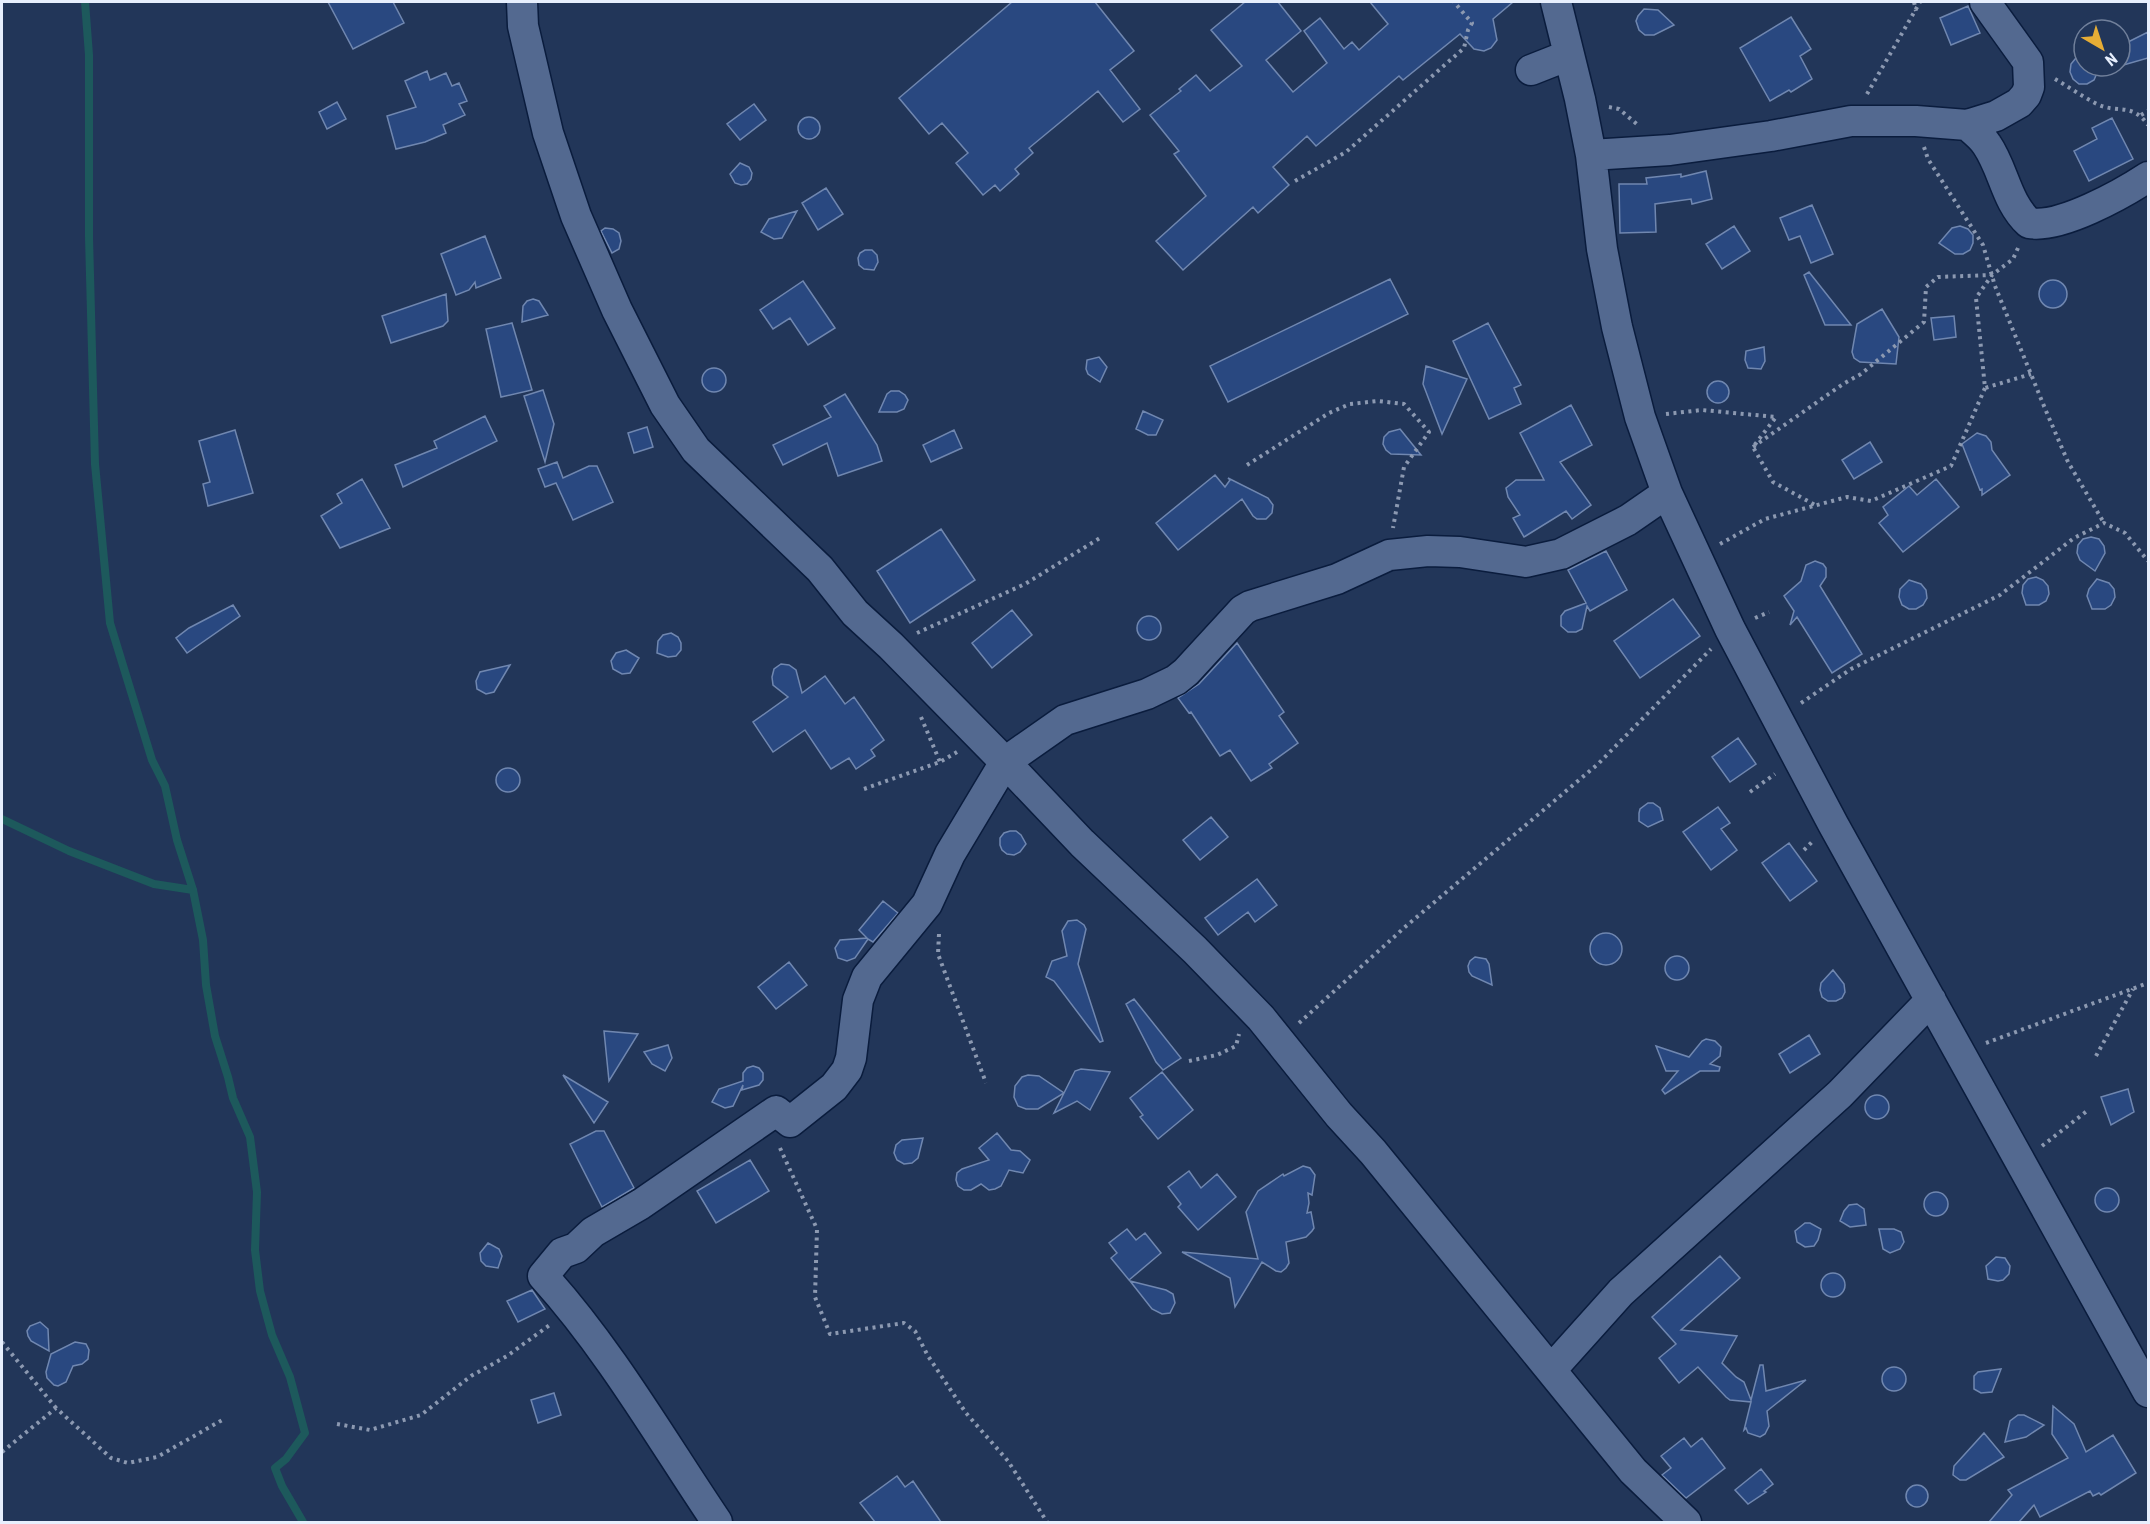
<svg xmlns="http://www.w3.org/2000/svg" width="2150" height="1524" font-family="'Roboto Condensed',sans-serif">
	<rect width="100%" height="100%" fill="#223659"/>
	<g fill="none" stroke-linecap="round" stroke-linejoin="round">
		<path stroke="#1d595c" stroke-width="8" d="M85 2 89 55V237L95 464 110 623 152 760 165 786 177 840 193 890 203 940 206 985 215 1036 228 1077 233 1098 250 1137 257 1192 255 1250 260 1291 272 1335 290 1377 305 1433 286 1459 275 1468 282 1486 303 1522
			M2 819 69 851 154 884 193 890"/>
	</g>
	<path fill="#294880" stroke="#7087b0" stroke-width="1.5" d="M328 2H393L404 23 353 49Z
		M1012 2H1095L1134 51 1110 70 1140 109 1123 122 1098 91 1029 148 1033 153 1015 169 1019 174 1000 191 995 185 983 195 956 163 968 153 942 123 929 134 899 98Z
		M1245 2H1278L1301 31 1266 60 1293 92 1327 63 1304 31 1320 18 1344 49 1352 42 1359 50 1388 24 1370 2H1513L1493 19 1497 40 1491 48 1484 51 1474 49 1460 34 1403 80 1399 76 1316 146 1307 136 1273 167 1289 185 1258 213 1253 207 1183 270 1156 241 1206 196 1174 154 1179 151 1150 115 1181 91 1179 89 1196 75 1210 91 1242 66 1211 30Z
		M1968 6 1980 33 1951 45 1940 18Z
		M1644 9 1658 10 1674 25 1654 35H1645L1639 30 1636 21 1638 16Z
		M1791 17 1811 49 1800 56 1812 79 1791 92 1789 90 1770 101 1740 48Z
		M2148 32V58L2120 66V46Z
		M2084 56V66H2100L2094 80 2087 84H2079L2073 79 2070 72 2071 64 2076 58Z
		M427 71 430 80 446 73 452 86 459 83 467 101 459 104 465 115 443 125 446 133 425 142 396 149 387 116 416 107 405 81Z
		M337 102 346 119 327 129 319 112Z
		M754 104 766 120 740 140 727 124Z
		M798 128a11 11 0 1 1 22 0a11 11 0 1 1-22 0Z
		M2112 118 2133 159 2089 181 2074 151 2097 139 2092 128Z
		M740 163 749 167 752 173 751 179 747 184 741 185 735 183 730 174Z
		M1706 171 1712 199 1692 204 1691 199 1655 204 1656 232 1620 233 1619 184H1647L1646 178 1681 174V177Z
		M826 188 843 214 818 230 802 203Z
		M1812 205 1833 254 1811 263 1800 236 1789 240 1780 218Z
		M797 211 782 238 774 239 761 232 769 219Z
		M1734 226 1750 251 1722 269 1706 244Z
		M1960 226 1968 229 1973 235V243L1970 250 1963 254H1955L1939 243 1952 228Z
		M605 228 613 229 619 233 621 241 619 249 612 253 601 231Z
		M485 236 501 278 476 288 475 282 469 290 456 295 441 254Z
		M865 250H872L877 255 878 262 874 270 864 269 859 265 858 258 860 253Z
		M1809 272 1851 325H1825L1804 275Z
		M1390 279 1408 314 1228 402 1210 366Z
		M2039 294a14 14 0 1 1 28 0a14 14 0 1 1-28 0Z
		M803 281 835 328 808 345 790 318 773 329 760 310Z
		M446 294 448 321 443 326 391 343 382 316Z
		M533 299 539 301 548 315 522 322 523 306 527 301Z
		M1882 309 1899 337 1896 364 1860 362 1854 358 1852 352 1857 324Z
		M1954 316 1956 337 1934 340 1931 318Z
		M512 323 532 390 501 397 486 329Z
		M1488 323 1521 385 1514 388 1521 404 1489 419 1453 341Z
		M1764 347 1765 361 1761 369 1748 368 1745 360 1746 351Z
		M1099 357 1107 367 1100 382 1088 374 1086 369 1087 360Z
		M1426 366 1467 379 1442 434 1423 384Z
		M702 380a12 12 0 1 1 24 0a12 12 0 1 1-24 0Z
		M1707 392a11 11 0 1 1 22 0a11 11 0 1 1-22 0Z
		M543 390 554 424 545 462 524 396Z
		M891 391H899L905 395 908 400 904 409 897 412H879L887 394Z
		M845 394 877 445 882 461 838 476 827 443 783 465 773 445 831 417 824 406Z
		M1571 405 1592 445 1560 462 1591 505 1572 519 1566 511 1524 537 1513 518 1520 515 1508 497 1506 488 1516 480H1544L1520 433Z
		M1143 411 1163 420 1156 435H1148L1136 429Z
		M485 416 497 441 403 487 395 465 437 448 434 441Z
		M647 427 653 447 634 453 628 433Z
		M1400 429 1421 455 1391 454 1386 450 1383 444 1384 437 1389 432Z
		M235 430 253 493 208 506 203 484 210 482 199 441Z
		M954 430 962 448 931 462 923 445Z
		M1977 433 1986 436 1991 442 1992 450 2010 475 1982 495V489L1980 490 1962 444Z
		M1870 442 1882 462 1854 479 1842 460Z
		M557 462 563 478 589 466H597L613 502 573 520 556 483 545 487 538 469Z
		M1215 475 1225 487 1230 480 1228 478 1268 498 1273 505 1272 513 1266 519H1257L1253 516 1242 499 1178 550 1156 523Z
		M362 479 390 528 340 548 321 516 342 503 337 494Z
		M1936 479 1959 507 1903 552 1879 523 1888 515 1883 507 1909 486 1917 495Z
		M941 529 975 580 910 623 877 571Z
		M2091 537 2099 539 2104 546 2105 553 2095 571 2080 560 2077 553 2078 545 2083 539Z
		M1606 551 1627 590 1590 611 1587 606 1582 629 1576 632H1568L1561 626V616L1565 611 1586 603 1568 570Z
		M1815 561 1823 564 1826 568V577L1820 586 1862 654 1832 673 1797 617 1790 625 1794 611 1784 596 1801 581 1806 565Z
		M2036 577 2043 580 2048 586 2049 594 2046 601 2039 605H2026L2022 593 2023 585 2028 579Z
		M2097 579 2109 583 2114 589 2115 597 2111 605 2105 609H2092L2087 596 2089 589Z
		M1909 580 1921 584 1926 590 1927 598 1923 605 1916 609H1909L1902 605 1899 597 1900 589Z
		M1673 599 1700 636 1640 678 1614 641Z
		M233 605 240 616 187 653 176 638 189 628Z
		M1012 610 1032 635 992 668 972 643Z
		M1137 628a12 12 0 1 1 24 0a12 12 0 1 1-24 0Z
		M671 633 678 637 681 643V650L676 656 668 657 657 653 658 641 663 635Z
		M1237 643 1284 712 1279 716 1298 743 1269 764 1272 768 1251 781 1230 750 1220 756 1191 712 1189 713 1178 698 1199 684Z
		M626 650 639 658 630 673 622 674 613 669 611 661 616 653Z
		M781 664 789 665 796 670 802 693 825 676 845 704 854 697 884 740 871 750 875 756 856 769 849 758 831 769 805 730 773 752 753 722 788 697 773 685 772 677 774 669Z
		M510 665 494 692 486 694 477 689 476 681 480 672Z
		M1738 738 1756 764 1730 782 1712 757Z
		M496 780a12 12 0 1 1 24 0a12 12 0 1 1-24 0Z
		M1648 803H1653L1660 808 1663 820 1648 827 1639 821V813L1640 809Z
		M1718 807 1730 823 1721 829 1737 850 1711 870 1683 832Z
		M1211 817 1228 837 1200 860 1183 840Z
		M1010 831H1016L1021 835 1026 844 1020 852 1014 855 1007 854 1002 850 1000 845V838L1004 833Z
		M1789 843 1817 881 1790 901 1762 863Z
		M1257 879 1277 905 1255 922 1248 912 1218 935 1205 918Z
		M883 901 898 913 873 942 868 939 855 958 847 961 838 958 835 948 840 940 867 938 859 930Z
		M1077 920 1084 925 1086 929 1078 964 1103 1041 1100 1042 1054 981 1046 977 1052 961 1067 956 1062 931 1068 921Z
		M1590 949a16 16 0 1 1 32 0a16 16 0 1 1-32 0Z
		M1665 968a12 12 0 1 1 24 0a12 12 0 1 1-24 0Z
		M1475 957 1486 959 1489 964 1492 985 1472 976 1469 972 1468 966 1470 961Z
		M789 962 807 985 776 1009 758 987Z
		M1833 970 1844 984 1845 992 1842 998 1836 1001H1828L1822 997 1820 990 1821 983Z
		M1134 999 1181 1058 1163 1070 1156 1062 1126 1004Z
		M604 1031 638 1034 609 1081Z
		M1809 1035 1820 1054 1790 1073 1779 1054Z
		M1706 1039 1715 1041 1721 1047 1720 1056 1710 1064 1720 1067 1719 1071H1700L1665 1094 1662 1090 1678 1071H1666L1656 1046 1689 1057 1702 1041Z
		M668 1045 672 1058 665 1071 652 1064 644 1052Z
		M753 1066 759 1068 763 1073V1080L759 1085 742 1090 743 1085 733 1106 725 1108 712 1102 719 1089 743 1081V1073L747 1068Z
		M1081 1069 1110 1072 1090 1110 1077 1101 1054 1113 1075 1071Z
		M1162 1072 1193 1110 1158 1139 1140 1117 1143 1115 1130 1098Z
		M563 1075 608 1102 594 1123Z
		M1028 1075 1039 1076 1064 1093 1038 1109H1026L1018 1106 1014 1097 1015 1086 1022 1077Z
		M2128 1089 2134 1112 2111 1125 2101 1097Z
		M1865 1107a12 12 0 1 1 24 0a12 12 0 1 1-24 0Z
		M596 1131H604L634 1188 602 1207 570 1144Z
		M997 1133 1011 1150 1020 1151 1030 1160 1023 1173 1009 1170 1001 1186 995 1189 989 1190 981 1184 971 1190H964L958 1186 956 1180 957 1173 962 1169 989 1160 979 1148Z
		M923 1138 918 1158 912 1163 904 1164 897 1160 894 1153 896 1145 902 1140Z
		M750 1160 769 1191 716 1223 697 1191Z
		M1303 1166 1310 1168 1315 1175 1312 1195 1308 1193 1309 1203 1307 1213 1311 1212 1314 1228 1312 1231 1306 1237 1286 1242 1289 1263 1286 1268 1281 1272 1276 1271 1262 1262 1235 1307 1230 1278 1182 1252 1258 1259 1246 1212 1258 1191 1283 1174 1284 1176Z
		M1189 1171 1201 1188 1217 1174 1236 1197 1198 1230 1178 1207 1181 1204 1168 1187Z
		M2095 1200a12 12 0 1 1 24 0a12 12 0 1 1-24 0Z
		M1924 1204a12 12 0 1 1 24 0a12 12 0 1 1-24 0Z
		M1857 1204 1864 1209 1866 1225 1850 1227 1840 1221 1844 1211 1849 1205Z
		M1805 1223H1810L1821 1229 1818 1240 1814 1246 1805 1247 1797 1242 1795 1231Z
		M1127 1229 1136 1240 1145 1233 1161 1253 1129 1280 1111 1258 1117 1253 1109 1243Z
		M1879 1229H1894L1901 1232 1904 1242 1900 1249 1890 1253 1883 1249Z
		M488 1243 499 1249 502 1256 498 1268 486 1266 481 1261 480 1253Z
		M1720 1256 1740 1278 1681 1330 1737 1336 1722 1363 1736 1377 1744 1382 1751 1400 1760 1365H1763L1766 1391 1806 1380 1767 1411 1769 1426 1765 1434 1760 1437 1748 1433 1746 1428 1744 1430 1751 1402 1730 1400 1726 1397 1698 1367 1679 1383 1659 1358 1676 1344 1652 1317Z
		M1996 1257 2005 1258 2010 1266 2009 1274 2003 1280 1998 1281 1988 1279 1986 1266Z
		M1821 1285a12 12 0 1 1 24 0a12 12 0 1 1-24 0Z
		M1130 1281 1166 1290 1173 1294 1175 1303 1170 1313 1162 1314 1152 1309Z
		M532 1290 545 1309 518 1322 507 1301Z
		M40 1322 48 1329 49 1351 31 1341 28 1336 27 1331 30 1326Z
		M75 1342 86 1344 89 1350 88 1359 82 1364 73 1366 66 1382 58 1386 54 1385 47 1378 46 1372 51 1354Z
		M1882 1379a12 12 0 1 1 24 0a12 12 0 1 1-24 0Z
		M2001 1369 1992 1392 1981 1393 1974 1389V1376L1978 1372Z
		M554 1393 561 1415 538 1423 531 1400Z
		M2053 1406 2074 1424 2086 1452 2113 1435 2136 1473 2101 1495 2099 1493 2093 1496 2090 1491 2040 1517 2034 1505 2019 1522H1989L2012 1495 2008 1490 2068 1458 2052 1434Z
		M2018 1415H2024L2044 1425 2026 1437 2005 1442 2010 1421Z
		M1984 1433 2004 1457 1966 1480H1960L1953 1475 1954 1466Z
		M1684 1438 1691 1447 1702 1438 1725 1468 1686 1498 1662 1475 1671 1468 1661 1456Z
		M1761 1469 1773 1484 1764 1491 1766 1492 1748 1504 1735 1490Z
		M897 1476 905 1487 913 1481 941 1522H875L860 1503Z
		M1906 1496a11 11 0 1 1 22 0a11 11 0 1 1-22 0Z"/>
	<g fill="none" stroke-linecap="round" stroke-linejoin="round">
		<defs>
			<path id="minor" d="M522 2 523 26 548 133 576 216 617 310 665 405 696 450 820 569 855 613 891 646 1005 762 1082 843 1195 950 1261 1018 1339 1115 1373 1152 1633 1471 1686 1522
				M1556 2 1580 99 1591 155 1602 249 1617 327 1640 417 1667 493 1730 629 1833 824 2148 1392
				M1531 70 1569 55
				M1967 125C1974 131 1982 137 1987 145 2004 170 2006 202 2029 223 2060 229 2122 194 2148 177
				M1591 155 1670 150 1771 136 1851 121H1916L1967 125 1996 116 2019 103 2026 95 2029 87 2028 62 1985 2
				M1551 1370 1621 1292 1840 1094 1931 1000
				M717 1522C661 1439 610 1350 543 1276L562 1253 576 1248 593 1232 641 1204 776 1111 790 1122 834 1087 847 1070 851 1058 858 1000 867 977 927 904 950 854 1005 762 1065 720 1147 694 1176 680 1186 672 1243 610 1250 606 1337 579 1389 555 1428 551 1460 552 1526 562 1561 554 1628 520 1667 493"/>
		</defs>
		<use href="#minor" stroke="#0a1c3d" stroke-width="33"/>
		<path stroke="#8c99b1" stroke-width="4" stroke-dasharray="3 4.5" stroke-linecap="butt" d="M1914 2 1916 11
			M2055 79C2069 87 2083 97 2097 104 2117 114 2132 102 2148 125
			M1867 94 1920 2
			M1609 107 1619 109 1638 125
			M2141 115 2148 111
			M1924 147 1928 159 1983 245 1995 286 2046 411 2068 462 2104 523
			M1295 181 1346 152 1464 48 1468 30 1472 23 1454 2
			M2018 248 2013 259 1992 275 1976 298 1985 388 2031 374
			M1666 414 1702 410 1776 417 1753 447 1773 482 1817 506
			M1753 447 1843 384 1861 374 1924 322 1926 287 1938 277 1992 275
			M1247 465 1329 413 1350 404 1378 401 1404 404 1429 432 1404 467 1393 528
			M1720 544 1765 519 1847 497 1871 501 1951 466 1985 388
			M1755 618 1769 612
			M917 633 1025 584 1100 538
			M1801 703 1851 669 2000 595 2074 538 2104 523 2125 533 2148 561
			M921 717 940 762
			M864 789 940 762 957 752
			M1750 792 1775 774
			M1804 850 1812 842
			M939 934 938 954 986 1083
			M1299 1023 1405 927 1598 764 1711 649
			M1986 1043 2148 983
			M2096 1056 2133 989
			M1189 1061 1217 1055 1236 1046 1239 1034
			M2042 1146 2087 1111
			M780 1148 817 1229 815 1297 830 1334 904 1323 915 1331 928 1356 966 1413 1008 1461 1047 1522
			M2 1342 56 1408
			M337 1424 370 1430 421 1415 471 1376 507 1356 551 1324
			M2 1452 56 1408 111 1458 128 1463 157 1457 224 1419"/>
		<use href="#minor" stroke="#536990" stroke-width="30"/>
	</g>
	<rect width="2150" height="1524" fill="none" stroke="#e7effd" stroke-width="6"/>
	<g transform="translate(2102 48) rotate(141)"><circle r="28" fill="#223659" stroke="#71809b" stroke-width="1.5"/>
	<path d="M0-4.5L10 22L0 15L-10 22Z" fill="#e6ad36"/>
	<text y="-9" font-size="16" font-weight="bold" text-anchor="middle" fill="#e7effd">N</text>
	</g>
</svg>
